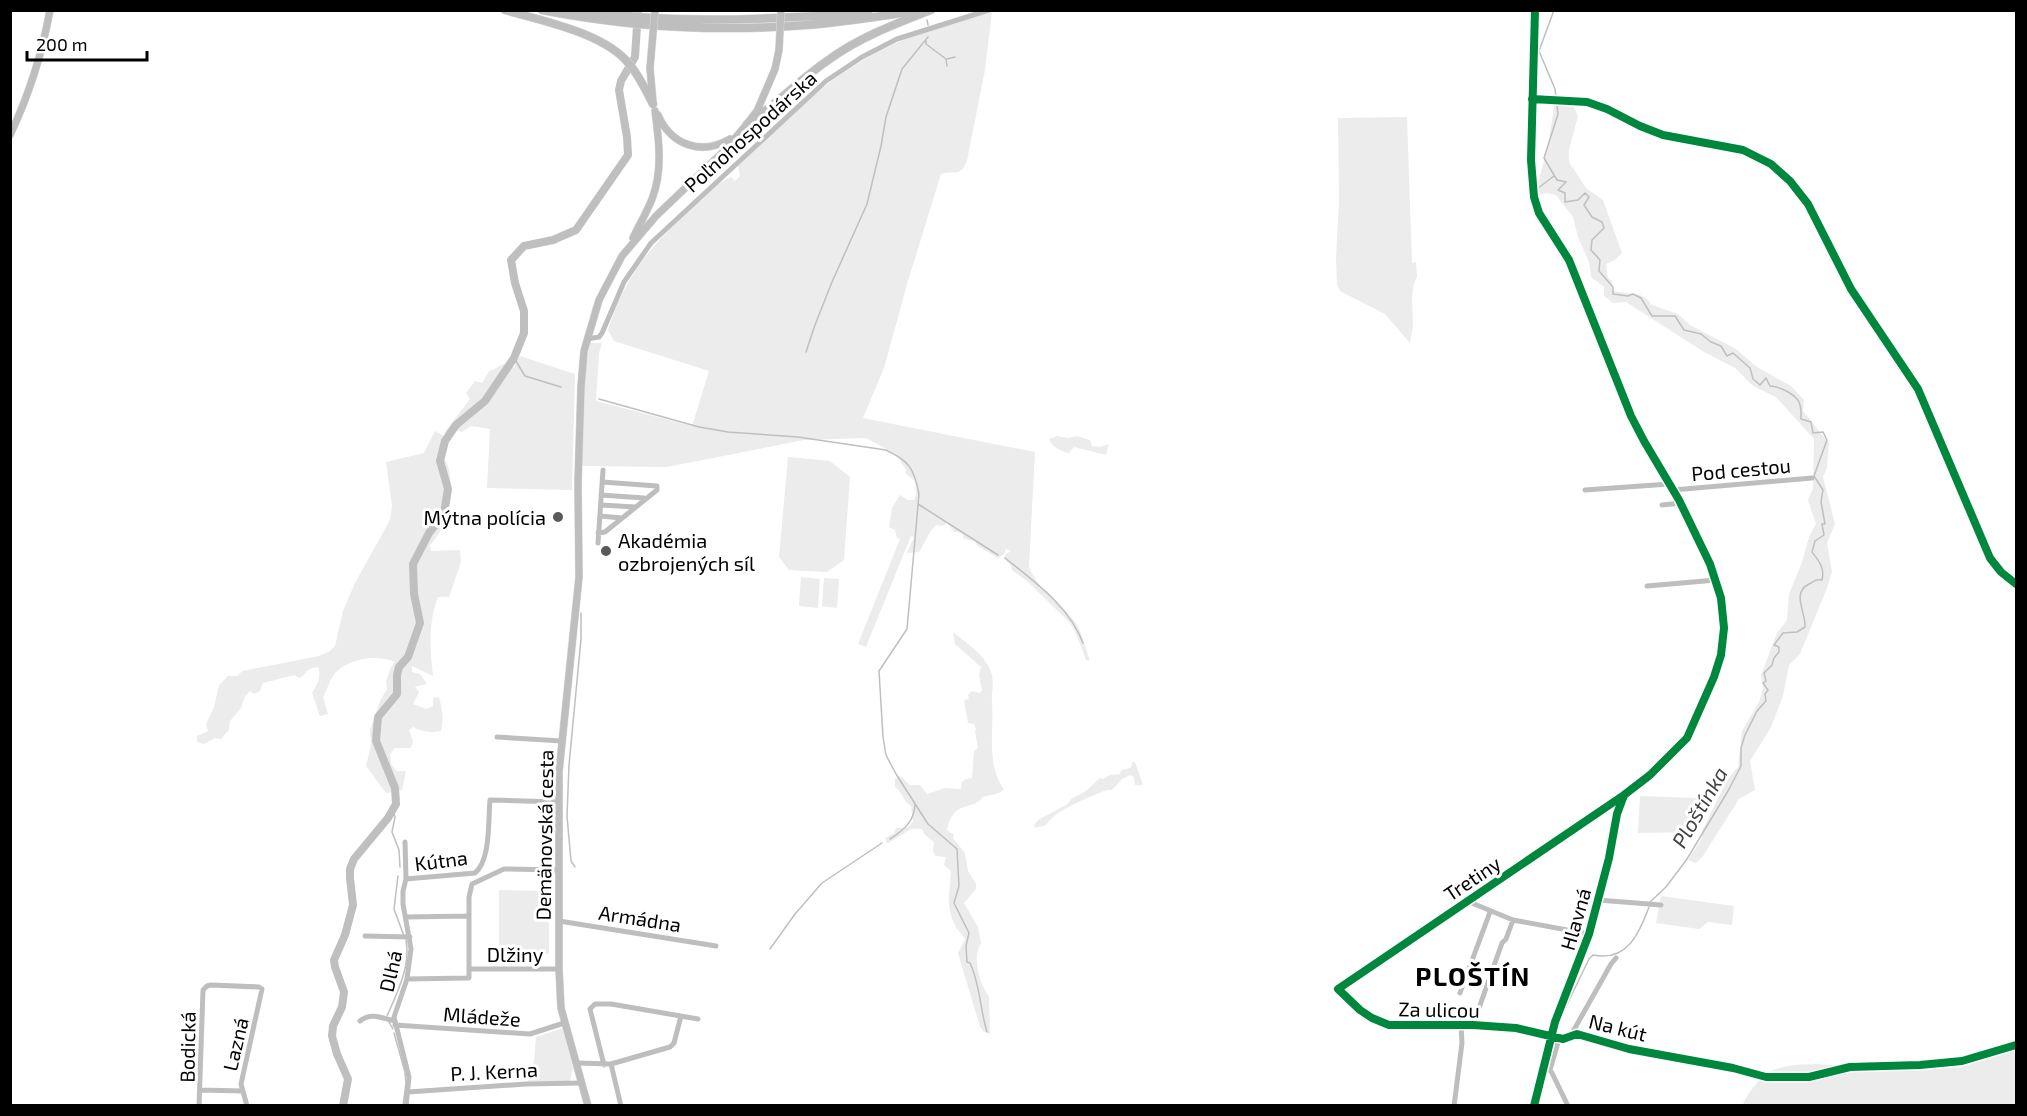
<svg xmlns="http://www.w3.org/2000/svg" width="2027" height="1116" font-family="'Exo 2',sans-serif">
	<rect width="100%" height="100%" fill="#fff"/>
	<path fill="#ececec" d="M992 12 985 70 967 161C959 179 955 169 941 174L908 281 884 368 863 418 1035 452 1029 566C1037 591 1063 603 1077 625 1083 636 1086 649 1090 661L1086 660C1082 649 1077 633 1070 623L1028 582 1012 570 1011 565 1004 559 1006 554 1011 551 1006 549 1004 554 998 558 978 546 975 541 964 539 962 533 954 532 947 523 943 526 936 525C929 531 925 543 919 552L907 553 914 537 911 536 866 647 858 644 900 539 897 538 895 530 889 527 892 508 900 495 908 500H914L916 494 915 481 905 473 906 470 896 454 866 438 804 440 667 467 582 466 585 371 590 343H602L599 353 596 401 692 426 709 371 614 341 608 330C629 261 668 230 719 183L731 177 735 181 740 176 738 166C786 117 837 68 901 41 930 28 962 21 992 12Z
		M1555 102 1572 103 1578 116 1569 150V162L1586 188 1603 200 1622 253 1615 260 1606 264 1608 278 1612 281V291L1640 295 1647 299 1652 305 1678 314 1690 325 1736 349 1757 367 1791 386 1804 400 1803 411 1829 443 1827 468 1823 477 1835 524 1827 543 1832 572 1827 588 1800 654 1789 665 1783 696 1771 727 1750 761 1755 790 1739 799 1703 856 1696 863 1688 860 1702 838V831L1727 780 1738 767 1742 731 1759 702 1763 688 1761 675 1777 633 1787 620 1789 594 1802 562 1809 537 1816 524 1808 500 1813 488 1814 439 1776 397 1753 386 1735 368 1704 352 1626 302 1613 303 1604 296V287L1591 277 1589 262 1578 237 1573 217 1556 195 1547 193 1537 195 1539 179 1547 150Z
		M1407 117 1412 263 1416 262 1417 277 1414 283 1412 297 1413 325 1410 343 1385 314 1340 291 1337 284 1336 259 1339 201 1338 118Z
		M520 356 575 374 572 490 487 488 490 429 471 426 462 432 451 429 446 434 444 433 470 399 466 393 475 381 482 383 490 370H493L503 364 512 365 514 368Z
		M435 431 444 436 438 458 444 457C458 484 451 523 430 545L431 551 460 550 461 562 449 597H438C428 623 430 649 433 676L412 666V672L420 674 427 684 415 687 419 692 413 704 426 709 433 706V698L439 697C442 709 444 719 441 731 431 733 422 732 413 727L409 730 413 741 411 748H395L390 754 391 764 396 771H406L402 790 386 793 366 766 371 745 370 730 380 701 387 689 386 681 391 667 395 662C378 654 351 658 337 671 330 677 328 689 323 697L328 714 320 716 312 693C317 686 322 675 318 667 304 669 308 674 299 678L295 675 263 683 260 691 254 694 250 691 245 696 241 708 230 721 229 730 221 739 215 738 204 744 197 742V736L208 731 206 724 214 707 219 685 228 676H238L242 671 319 656 330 651 335 646 343 611 355 583 390 520 392 506 386 462 424 453Z
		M1057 436 1069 438 1077 436 1090 440 1092 446 1100 447 1109 444 1106 455 1074 447 1069 453C1060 451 1052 447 1049 439Z
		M788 457 830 461 850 477 844 560 827 572 789 570 779 557Z
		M801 577 820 579 818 608 799 606Z
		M824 578 839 579 837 608 822 606Z
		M953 632C965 642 982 653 989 667 996 682 991 690 992 703 994 731 986 765 1004 789L999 793 983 797C972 812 954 798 947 830L954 835 953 838 965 853 968 871 976 884V889L964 903 978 927 981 943C972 955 979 985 989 996L990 1035 987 1032H984L980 1027 960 960 958 953 965 939C962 934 959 932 956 927 945 908 950 891 951 871L944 865 946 857 936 856 933 852 934 842 924 834 922 829H911L887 844 885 838 893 834 896 828H907L913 822 911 806C903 801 904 794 895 787V779L900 776 910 785H920L927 794 945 788 961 789 962 782 966 779 972 778 974 751 978 748 975 731 976 729 974 724 968 723 964 700 969 699 968 695 972 691 980 693 982 690 979 675 981 667 955 644Z
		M1132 762H1135L1143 785H1135L1134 777 1130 775 1122 779 1112 790H1107C1090 797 1056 809 1046 825L1035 828 1034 825 1038 820 1068 804 1071 799 1086 791 1100 778 1103 779 1110 775 1120 774 1121 770 1131 768Z
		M1640 796 1697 798V832L1638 833Z
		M499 890 549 891V954L499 953Z
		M1661 896 1734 906 1732 925 1708 922 1699 929 1656 923Z
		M563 1028 573 1068 570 1081H528L534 1061 536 1037Z
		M2013 1044H2016V1105H1743C1746 1095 1761 1076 1771 1071 1793 1061 1821 1065 1844 1065 1899 1063 1961 1062 2013 1044Z"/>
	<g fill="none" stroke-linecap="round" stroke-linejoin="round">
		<path stroke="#bfbfbf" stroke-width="1.5" d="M1554 10 1539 51 1555 89 1558 114 1544 158 1557 180 1566 182 1558 190 1565 193V202L1578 200 1585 193 1589 197 1584 205 1592 217 1602 222 1604 228 1592 240 1591 250 1600 260 1599 271 1613 287V294L1628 296 1633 294 1641 298 1652 316H1675L1684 330 1701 334 1711 342 1721 346 1727 356 1733 353 1750 368 1753 379 1760 385 1766 378 1770 386C1778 386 1792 393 1797 399 1802 404 1801 413 1801 419L1811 422 1813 433 1823 432 1827 440 1814 476 1823 490 1821 502 1825 524H1822L1824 535 1815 541 1812 552C1819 561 1825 568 1822 580 1815 579 1815 581 1809 584 1791 593 1806 612 1805 627L1797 632 1783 633 1774 645 1779 647V652L1774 658 1772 665 1764 673 1766 681 1763 683 1768 690 1765 694 1766 701 1757 711 1745 735 1741 748V766L1728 791 1687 859 1666 887 1650 902
			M927 20 928 25
			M926 41V44L946 59 947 66
			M947 59 955 57
			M1537 189 1554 176
			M806 352 815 325 832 282 867 204 881 146 886 117 902 69 928 37
			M514 358 525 376 561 387
			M599 399 699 427 728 432 798 437 886 450C909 461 914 468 919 494L907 629 879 671 883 737 886 755 896 774 928 824 957 849 959 886 954 903 969 933 966 946 967 962 970 963C980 984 980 1009 987 1032
			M918 504 998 555
			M1005 558C1035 582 1069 606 1083 643
			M393 810 395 817 392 832 399 850 400 867
			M890 839C904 830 915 821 915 803
			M575 867 571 861 567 816 569 765 581 639V613
			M398 876 394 909 404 936
			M770 949 795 914 822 883 882 843
			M387 1016C397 993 411 966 406 940
			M389 1022 393 1029
			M394 1033 405 1072 406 1083 403 1106
			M1556 1035 1561 1017 1589 959 1593 955C1627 962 1639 934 1649 907
			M1548 1067 1555 1040
			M1537 1106 1546 1072"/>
		<path stroke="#bfbfbf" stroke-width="8" d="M343 1106 348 1079 337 1054 332 1036 333 1026 342 1007 344 992 335 967 334 960 345 935 353 905 350 878V869L354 859 388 818 396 804 395 788 376 741 378 717 397 694V675L399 667 408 657 420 623 414 594 413 564 429 533 444 513 448 489 440 461 445 441 456 425 485 401 514 358 524 333V311L515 283 511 260 524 246 553 240 576 230 628 155 627 137 619 90 621 81 635 57 638 10"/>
		<defs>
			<path id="major" d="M650 68 653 102
				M658 115C671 145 701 156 730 139
				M10 135C29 95 42 54 50 10
				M633 238C639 225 647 212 652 199 663 171 659 140 655 111
				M588 1106 561 1008 559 969V772L579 577 578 483 581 387 584 351 599 300 622 256 656 216 723 152 747 124 757 111 775 69"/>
			<path id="highway" d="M505 10C542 21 605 33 629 64 639 75 646 91 653 104
				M542 10C629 27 719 32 807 25 845 22 883 16 921 10
				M583 10C645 21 710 21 773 18 805 17 838 16 869 10
				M747 124C776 105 799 80 827 61 858 38 895 24 931 10"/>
		</defs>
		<use href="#major" stroke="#dbdbdb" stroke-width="8"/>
		<use href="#highway" stroke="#dbdbdb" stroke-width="9"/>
		<path stroke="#bebebe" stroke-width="5" d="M1532 99 1587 102 1607 109 1640 126 1663 135 1743 150 1771 164 1790 181 1808 204 1851 289 1918 389 1990 558 2001 572 2016 584
			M587 339 599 337 602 333 624 282 651 243 826 81 862 57 897 39 989 10
			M1585 490 1669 484
			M1673 490 1812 478
			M601 495 644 498
			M601 505 635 507
			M1662 505 1681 503
			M600 516 622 518
			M598 533 605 532 657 490V486L602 482
			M598 543 603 470
			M1647 586 1716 580
			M497 737 562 741
			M1624 795 1338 989 1360 1010 1372 1018 1389 1025H1473L1516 1028 1563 1039 1577 1034 1629 1049 1657 1054
			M405 842 406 879 403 891V904L411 949 407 979 394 1017 409 1077 406 1106
			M406 879 475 873C491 860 488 820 490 800L559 802
			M1598 900 1661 905
			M1467 901 1513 920 1589 934
			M406 917 469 916
			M559 921 716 946
			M365 936 410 937
			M470 969H559
			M407 979 469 978V897L472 884 504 869 559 870
			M1460 993 1490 912
			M360 1021C371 1012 382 1018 394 1021
			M395 1025 530 1034 564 1023
			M1473 1025 1502 943 1506 939 1513 920
			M1571 1035 1611 964 1616 958
			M576 1063 611 1064 670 1047 674 1043 681 1016
			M611 1064 621 1106
			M604 1065 590 1009 595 1004H611L698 1019
			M1543 1068 1549 1069 1552 1073 1568 1106
			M1550 1070 1559 1039
			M201 1090 242 1091
			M408 1092 526 1084 582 1083
			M199 1106 203 990 207 986 211 985 259 987 262 989 241 1084 247 1106
			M1454 1106 1462 1043 1461 1025
			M1534 1106 1555 1022 1589 934 1609 858 1617 814 1624 795 1650 775 1687 738 1714 677 1721 655 1724 628 1721 598 1710 564 1679 500 1644 441 1631 416 1569 260 1539 213 1534 197 1531 160 1535 10"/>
		<use href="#major" stroke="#bebebe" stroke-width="7"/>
		<use href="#highway" stroke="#bebebe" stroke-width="8"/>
		<defs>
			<path id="major-bridge" d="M650 68 655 10
				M775 69 779 50 781 10"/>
		</defs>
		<use href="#major-bridge" stroke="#dbdbdb" stroke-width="8" stroke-linecap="butt"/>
		<use href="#major-bridge" stroke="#bebebe" stroke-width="7"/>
		<defs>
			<path id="cycleway" d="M1532 99 1587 102 1607 109 1640 126 1663 135 1743 150 1771 164 1790 181 1808 204 1851 289 1918 389 1990 558 2001 572 2016 584
				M1624 795 1338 989 1360 1010 1372 1018 1389 1025H1473L1516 1028 1563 1039 1577 1034 1629 1049 1733 1068 1766 1077H1809L1850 1067 1920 1065 1962 1061 2016 1045
				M1534 1106 1555 1022 1589 934 1609 858 1617 814 1624 795 1650 775 1687 738 1714 677 1721 655 1724 628 1721 598 1710 564 1679 500 1644 441 1631 416 1569 260 1539 213 1534 197 1531 160 1535 10"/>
		</defs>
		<use href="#cycleway" stroke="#fff" stroke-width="11"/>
		<use href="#cycleway" stroke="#00873e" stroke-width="8"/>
	</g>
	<g fill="#595959" stroke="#fff" stroke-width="2">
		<circle cx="558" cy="517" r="6"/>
		<circle cx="606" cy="551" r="6"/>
	</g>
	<g text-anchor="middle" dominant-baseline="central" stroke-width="6" stroke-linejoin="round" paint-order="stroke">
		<g font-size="20" fill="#000" stroke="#fff">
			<text transform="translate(750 131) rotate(-42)">Poľnohospodárska</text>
			<text transform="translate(1741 469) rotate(-5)">Pod cestou</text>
			<text transform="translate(544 835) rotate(-89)">Demänovská cesta</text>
			<text transform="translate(441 860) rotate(-7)">Kútna</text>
			<text transform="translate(1472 878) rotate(-34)">Tretiny</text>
			<text transform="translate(640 918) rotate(9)">Armádna</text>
			<text transform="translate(1575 919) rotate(-74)">Hlavná</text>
			<text x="515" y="954">Dlžiny</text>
			<text transform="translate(390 971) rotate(-77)">Dlhá</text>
			<text transform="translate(1439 1009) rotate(1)">Za ulicou</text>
			<text transform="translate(482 1016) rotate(4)">Mládeže</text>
			<text transform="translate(1618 1027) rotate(14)">Na kút</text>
			<text transform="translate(235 1044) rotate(-77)">Lazná</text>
			<text transform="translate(187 1047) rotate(-89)">Bodická</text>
			<text transform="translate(494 1071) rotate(-3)">P. J. Kerna</text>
		</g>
		<g font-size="20" fill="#000" stroke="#fff" text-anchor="end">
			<text x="546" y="517">Mýtna polícia</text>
			<text x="618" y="540" text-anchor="start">Akadémia<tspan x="618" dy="23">ozbrojených síl</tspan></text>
		</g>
		<g font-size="21" font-style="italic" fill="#444" stroke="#fff">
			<text transform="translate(1699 807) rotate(-60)">Ploštínka</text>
		</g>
		<g font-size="26" font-weight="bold" letter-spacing="1.5" fill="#000" stroke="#fff">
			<text x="1473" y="975">PLOŠTÍN</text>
		</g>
	</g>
	<rect width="2027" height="1116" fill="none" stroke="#000000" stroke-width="24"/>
	<path d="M27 51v9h120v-9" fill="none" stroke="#000000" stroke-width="3"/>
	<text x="36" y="51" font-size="18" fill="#000000" stroke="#ffffff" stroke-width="4.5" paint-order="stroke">200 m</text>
</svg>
